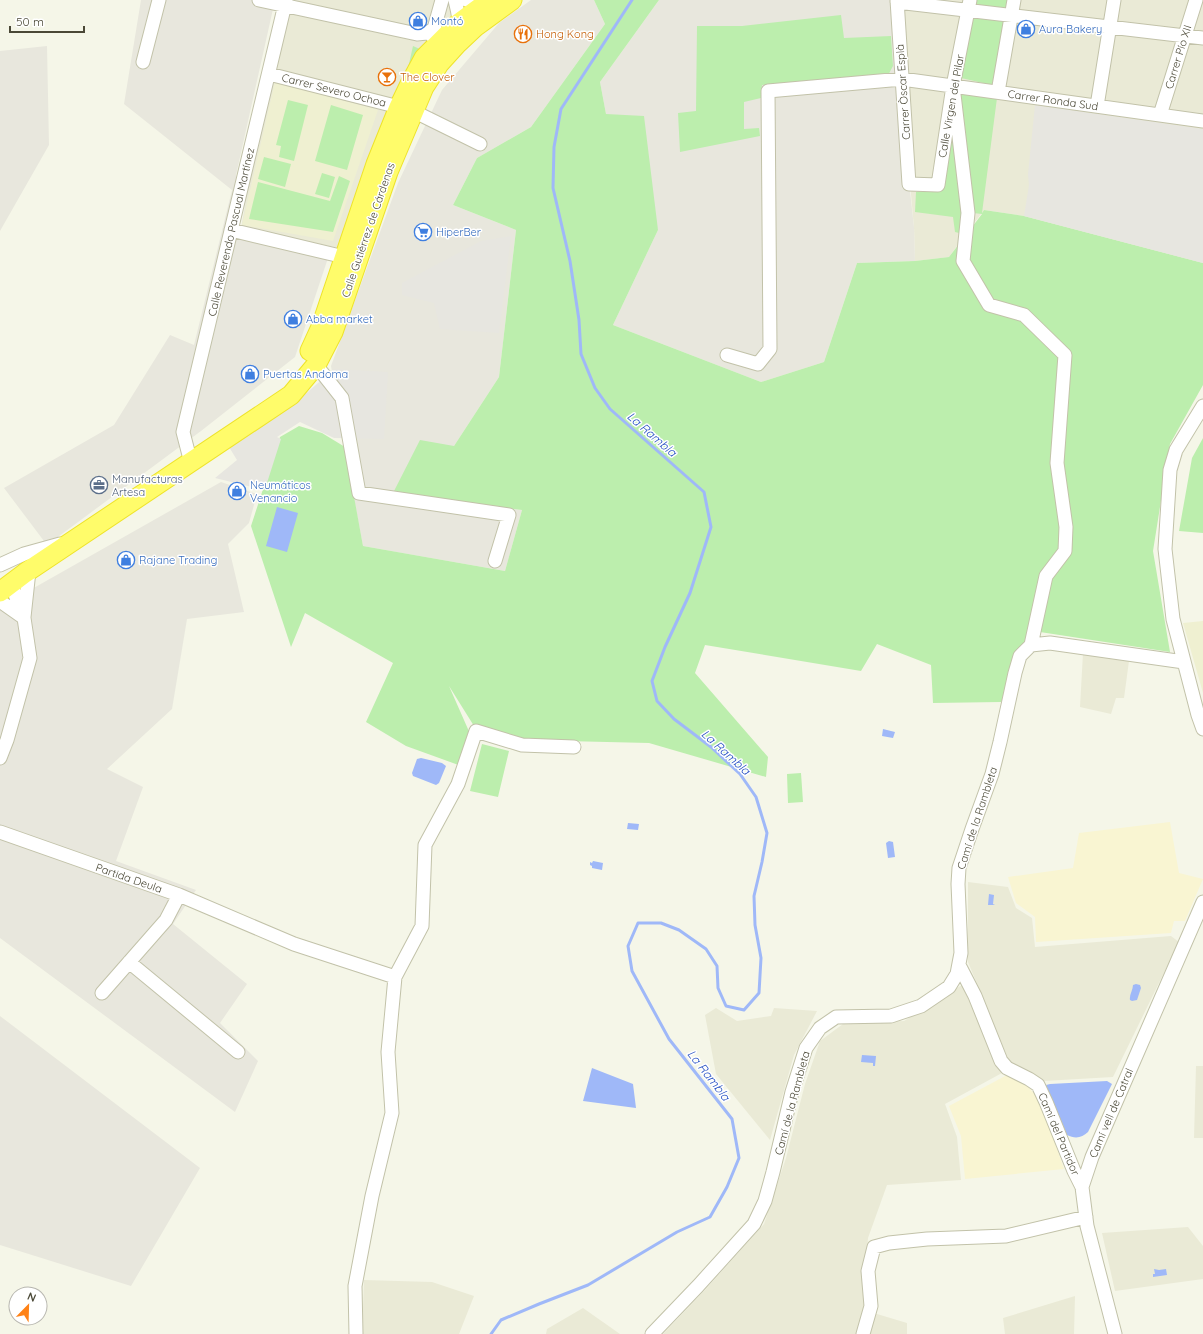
<svg xmlns="http://www.w3.org/2000/svg" width="1203" height="1334" font-family="Quicksand,sans-serif">
	<rect width="100%" height="100%" fill="#f5f6e8"/>
	<path fill="#eaead6" d="M282 0H523L494 21 385 124 340 248 241 228Z
		M893 0H1203V263L1024 216 984 210 949 257 915 261 914 227Z
		M1083 653 1129 661 1124 698H1116L1111 714 1080 707Z
		M968 882 1008 887 1016 908 1032 918 1035 947 1171 936 1179 942 1113 1077 1044 1081 1010 1064 968 962Z
		M962 985 1002 1073 945 1104 957 1137 961 1180 887 1185 868 1238 865 1278 867 1311 907 1323V1334H663L705 1290 764 1224 786 1158 805 1084 820 1041 843 1024 904 1021Z
		M716 1008 737 1021 771 1016 774 1008 817 1011 794 1055 770 1140 716 1074 705 1015Z
		M1196 1066H1203V1138H1194Z
		M1188 1227 1203 1246V1279L1115 1291 1102 1233Z
		M364 1280 432 1282 474 1296 459 1334H362Z
		M1075 1296 1074 1334H1005L1003 1318Z
		M583 1308 620 1334H546L547 1329Z"/>
	<path fill="#f9f5d2" d="M1170 822 1179 873 1203 879 1185 921H1174L1171 933 1036 942 1035 917 1016 903 1008 877 1073 868 1079 833Z
		M1007 1075 1026 1084 1041 1102 1064 1169 965 1179 961 1136 949 1106Z"/>
	<path fill="#e8e7dd" d="M141 0H275L236 175V238L328 258 295 357 201 431 47 545 4 488 114 425 170 335 194 345 232 190 124 104Z
		M531 0H594L605 24 531 127 477 158 453 205 516 230 499 377 454 446 393 493 522 510 505 571 363 546 345 451 331 366 398 183 442 90 499 23Z
		M659 0H891L899 92 914 227 915 261 857 263 824 362 761 382 613 325 658 230 606 114 600 82Z
		M47 46 49 145 0 231V51Z
		M221 482 257 494 249 523 228 544 244 612 187 619 172 709 107 769 143 787 116 861 196 890 173 924 247 984 220 1023 258 1061 235 1112 0 938V609L9 602Z
		M0 1016 200 1168 131 1286 0 1245Z"/>
	<path fill="#eff0d1" d="M275 82 378 110 333 241 242 225Z
		M1203 621V693L1183 623Z"/>
	<path fill="#bceead" d="M594 0H659L600 82 606 114 644 116 658 230 613 325 761 382 824 362 857 263 915 261 949 257 982 214 973 213 958 92 997 98 982 213 984 210 1024 216 1203 263V385L1170 444 1153 551 1170 652 1040 632 1001 702 933 703 931 665 877 644 861 671 705 645 695 673 768 757 766 777 649 743 523 740 474 726 449 686 475 745 464 767 406 746 366 722 393 663 305 613 291 647 251 526 280 437 299 426 322 433 345 447 363 546 505 571 522 510 393 493 420 440 454 446 499 377 516 230 453 205 477 158 531 127 605 24Z
		M977 0H1010L992 85 961 78Z
		M841 15 844 38 891 36 893 66 886 79 762 85 761 98 744 102V129L759 128 760 136 680 152 678 113 696 111 697 26H742Z
		M413 46 422 50 406 77Z
		M288 100 308 105 294 161 279 157 281 146 276 145Z
		M331 105 363 115 347 170 315 161Z
		M952 113 962 211 959 233 955 232 953 217 915 212 916 192 941 190Z
		M264 157 291 164 285 187 258 179Z
		M322 173 335 177 329 198 315 194Z
		M339 176 350 181 333 232 249 219 258 182 330 201Z
		M1203 438V533L1179 531 1192 458Z
		M482 744 509 751 498 797 470 791Z
		M801 773 803 802 788 803 787 774Z"/>
	<path fill="#e7e6e0" d="M1035 105 1203 129V263L1024 216 1029 185 1028 174Z
		M511 236 499 333 440 329 434 303 402 295V283L481 241Z
		M334 369 388 372 384 439 334 438 300 422 277 437 281 439 266 486 261 484 260 489 215 478 237 460 229 447 302 397Z"/>
	<path fill="#9fb8f8" d="M277 507 298 513 287 552 266 546Z
		M883 729 895 732 893 738 882 736Z
		M421 758 442 763 446 766 439 783 436 785 413 776 412 773 417 759Z
		M628 823 639 824 638 830 627 829Z
		M889 841 893 842 895 857 888 858 886 843Z
		M593 861 603 863 602 870 592 868V866L590 865V862L592 863Z
		M989 894 994 895 993 904 995 905H988Z
		M1136 984 1140 985 1141 988 1137 1000 1132 1001 1130 1000C1129 995 1133 990 1133 985Z
		M862 1055 876 1056 875 1066H873V1063L861 1062Z
		M592 1068 633 1084 636 1108 583 1101Z
		M1107 1081 1112 1084 1088 1132C1082 1138 1075 1139 1067 1135L1046 1085 1050 1084Z
		M1154 1269 1159 1270 1166 1269 1167 1275 1153 1277V1274H1155Z"/>
	<g fill="none" stroke-linecap="round" stroke-linejoin="round">
		<path stroke="#9fb8f8" stroke-width="3" d="M491 1334 501 1320 539 1304 588 1285 677 1232 710 1217 727 1187 739 1158 732 1119 669 1039 632 971 628 946 638 923H661L679 930 706 949 717 966 718 988 726 1006 744 1010 759 993 761 958 755 925 754 896 762 862 767 833 756 797 740 774 711 747 674 719 657 701 652 681 665 647 690 593 711 527 704 492 610 409 595 388 581 354 579 320 570 261 553 188 554 147 561 109 632 0"/>
		<defs>
			<path id="minor" d="M259 0 417 34 427 33 435 28
				M455 0C457 10 461 19 456 28
				M466 0 479 3H485
				M897 0 909 184 938 185 953 86 970 0
				M897 2 1203 38
				M432 36 442 0
				M143 62 159 0
				M269 74 399 107
				M953 86 968 213 963 261 989 305 1024 315 1065 355 1057 463 1066 527 1065 551 1046 576 1031 645
				M998 92 1014 0
				M1097 106 1114 0
				M413 111 480 144
				M1160 115 1196 0
				M231 230 336 255
				M727 355 758 364 770 349 768 91 902 79 1203 121
				M316 365 342 398 359 493 509 515 495 561
				M1203 406 1176 450 1170 470 1165 549 1173 619 1198 715 1203 729
				M191 463 183 432 286 0
				M0 565 24 554 60 544
				M0 601 24 618
				M24 617 29 571
				M0 758 7 740 30 658 24 618 11 584
				M0 832 179 895 294 944 395 977 422 926 425 845 458 784 476 731 522 745 574 747
				M129 962 238 1052
				M959 965 975 996 1001 1061 1007 1068 1029 1079 1038 1085 1046 1102 1074 1171 1082 1187
				M102 993 166 920 179 895
				M356 1334 355 1286 372 1196 392 1113 388 1052 395 977
				M652 1334 698 1286 754 1224 765 1201 773 1172 792 1092 806 1048 820 1028 836 1017 891 1016 921 1006 949 987 957 974 961 953 958 884 959 868 972 829 992 774 1000 742 1015 673 1020 656 1031 645 1050 643 1184 662
				M863 1334 871 1306 868 1271 874 1247 889 1243 927 1239 1006 1236 1086 1217
				M1115 1334 1087 1226 1082 1187 1092 1157 1203 902"/>
			<path id="highway" d="M310 351 321 327 376 164 399 107 411 82 424 58 459 23 490 0
				M0 592 25 573 291 395 316 365 333 332 388 172 424 87 439 64 458 43 475 27 512 0"/>
		</defs>
		<use href="#minor" stroke="#c2c2a9" stroke-width="15"/>
		<use href="#highway" stroke="#eee32a" stroke-width="21"/>
		<use href="#minor" stroke="#fff" stroke-width="13"/>
		<use href="#highway" stroke="#fffc6a" stroke-width="19"/>
	</g>
	<defs>
		<symbol id="shop-ring" viewBox="-11 -11 22 22"><circle r="9.5" fill="#fff" stroke="#3f7fe0" stroke-width="1.5"/><path d="M-5-2.5h2.3a2.7 3.5 0 0 1 5.4 0H5L5.5 6h-11ZM-1.5-2.5h3a1.5 2.3 0 0 0-3 0Z" fill="#3f7fe0"/></symbol>
		<symbol id="restaurant-ring" viewBox="-11 -11 22 22"><circle r="9.5" fill="#fff" stroke="#e8710a" stroke-width="1.5"/><path d="M-5-6h1v4h1v-4h1v4h1v-4h1v5L-1.5 .5V6h-2V.5L-5-1ZM5-6V6H3V1.5H1.5Q1.5-4 5-6Z" fill="#e8710a"/></symbol>
		<symbol id="bar-ring" viewBox="-11 -11 22 22"><circle r="9.5" fill="#fff" stroke="#e8710a" stroke-width="1.5"/><path d="M-6-5H6L.8 .8V4.5H3.5V6h-7V4.5H-.8V.8Z" fill="#e8710a"/></symbol>
		<symbol id="supermarket-ring" viewBox="-11 -11 22 22"><circle r="9.5" fill="#fff" stroke="#3f7fe0" stroke-width="1.5"/><path d="M-6-5.5h2.5l.6 2H6L4.5 2H-2.5L-4.4-4H-6ZM-1.5 3.2a1.3 1.3 0 1 0 .1 0ZM3 3.2a1.3 1.3 0 1 0 .1 0Z" fill="#3f7fe0"/></symbol>
		<symbol id="office-ring" viewBox="-11 -11 22 22"><circle r="9.5" fill="#fff" stroke="#5c6f8a" stroke-width="1.5"/><path d="M-6-3h4V-5.5h4V-3h4V5H-6ZM-1-4.5V-3h2v-1.5ZM-6 0V1H6V0Z" fill="#5c6f8a"/></symbol>
	</defs>
	<g fill-rule="evenodd">
		<use href="#shop-ring" x="408" y="11" width="20" height="20"/>
		<use href="#shop-ring" x="1016" y="19" width="20" height="20"/>
		<use href="#restaurant-ring" x="513" y="24" width="20" height="20"/>
		<use href="#bar-ring" x="377" y="67" width="20" height="20"/>
		<use href="#supermarket-ring" x="413" y="222" width="20" height="20"/>
		<use href="#shop-ring" x="283" y="309" width="20" height="20"/>
		<use href="#shop-ring" x="240" y="364" width="20" height="20"/>
		<use href="#office-ring" x="89" y="475" width="20" height="20"/>
		<use href="#shop-ring" x="227" y="481" width="20" height="20"/>
		<use href="#shop-ring" x="116" y="550" width="20" height="20"/>
	</g>
	<g text-anchor="middle" dominant-baseline="central" stroke-width="3" stroke-linejoin="round" paint-order="stroke">
		<g font-size="11" fill="#366cbe" stroke="#fff" text-anchor="start">
			<text x="431" y="21">Montó</text>
			<text x="1039" y="29">Aura Bakery</text>
			<text x="436" y="232">HiperBer</text>
			<text x="306" y="319">Abba market</text>
			<text x="263" y="374">Puertas Andoma</text>
			<text x="250" y="485">Neumáticos<tspan x="250" dy="13">Venancio</tspan></text>
			<text x="139" y="560">Rajane Trading</text>
		</g>
		<g font-size="11" fill="#c56008" stroke="#fff" text-anchor="start">
			<text x="536" y="34">Hong Kong</text>
			<text x="400" y="77">The Clover</text>
		</g>
		<g font-size="11" fill="#4a4836" stroke="#fff">
			<text transform="translate(1178 57) rotate(-73)">Carrer Pío XII</text>
			<text transform="translate(334 90) rotate(14)">Carrer Severo Ochoa</text>
			<text transform="translate(903 92) rotate(-94)">Carrer Òscar Esplà</text>
			<text transform="translate(1053 100) rotate(8)">Carrer Ronda Sud</text>
			<text transform="translate(951 106) rotate(-80)">Calle Virgen del Pilar</text>
			<text transform="translate(368 230) rotate(-71)">Calle Gutiérrez de Cárdenas</text>
			<text transform="translate(231 232) rotate(-77)">Calle Reverendo Pascual Martínez</text>
			<text transform="translate(977 818) rotate(-72)">Camí de la Rambleta</text>
			<text transform="translate(129 878) rotate(19)">Partida Deula</text>
			<text transform="translate(792 1103) rotate(-75)">Camí de la Rambleta</text>
			<text transform="translate(1111 1113) rotate(-67)">Camí vell de Catral</text>
			<text transform="translate(1059 1134) rotate(67)">Camí del Partidor</text>
		</g>
		<g font-size="11" fill="#4e5e75" stroke="#fff" text-anchor="start">
			<text x="112" y="479">Manufacturas<tspan x="112" dy="13">Artesa</tspan></text>
		</g>
		<g font-size="12" font-style="italic" fill="#224dc2" stroke="#fff">
			<text transform="translate(652 434) rotate(41)">La Rambla</text>
			<text transform="translate(726 752) rotate(42)">La Rambla</text>
			<text transform="translate(709 1075) rotate(52)">La Rambla</text>
		</g>
	</g>
	<g transform="translate(28 1306) rotate(23)"><circle r="19" fill="#ffffff" stroke="#b7b6af"/>
	<path d="M0-3L7 15L0 10L-7 15Z" fill="#ff8216"/>
	<text y="-6" font-size="11" font-weight="bold" text-anchor="middle" fill="#4a4836">N</text>
	</g>
	<path d="M10 26v6h74v-6" fill="none" stroke="#4a4836" stroke-width="2"/>
	<text x="16" y="26" font-size="12" fill="#4a4836" stroke="#ffffff" stroke-width="3" paint-order="stroke">50 m</text>
</svg>
